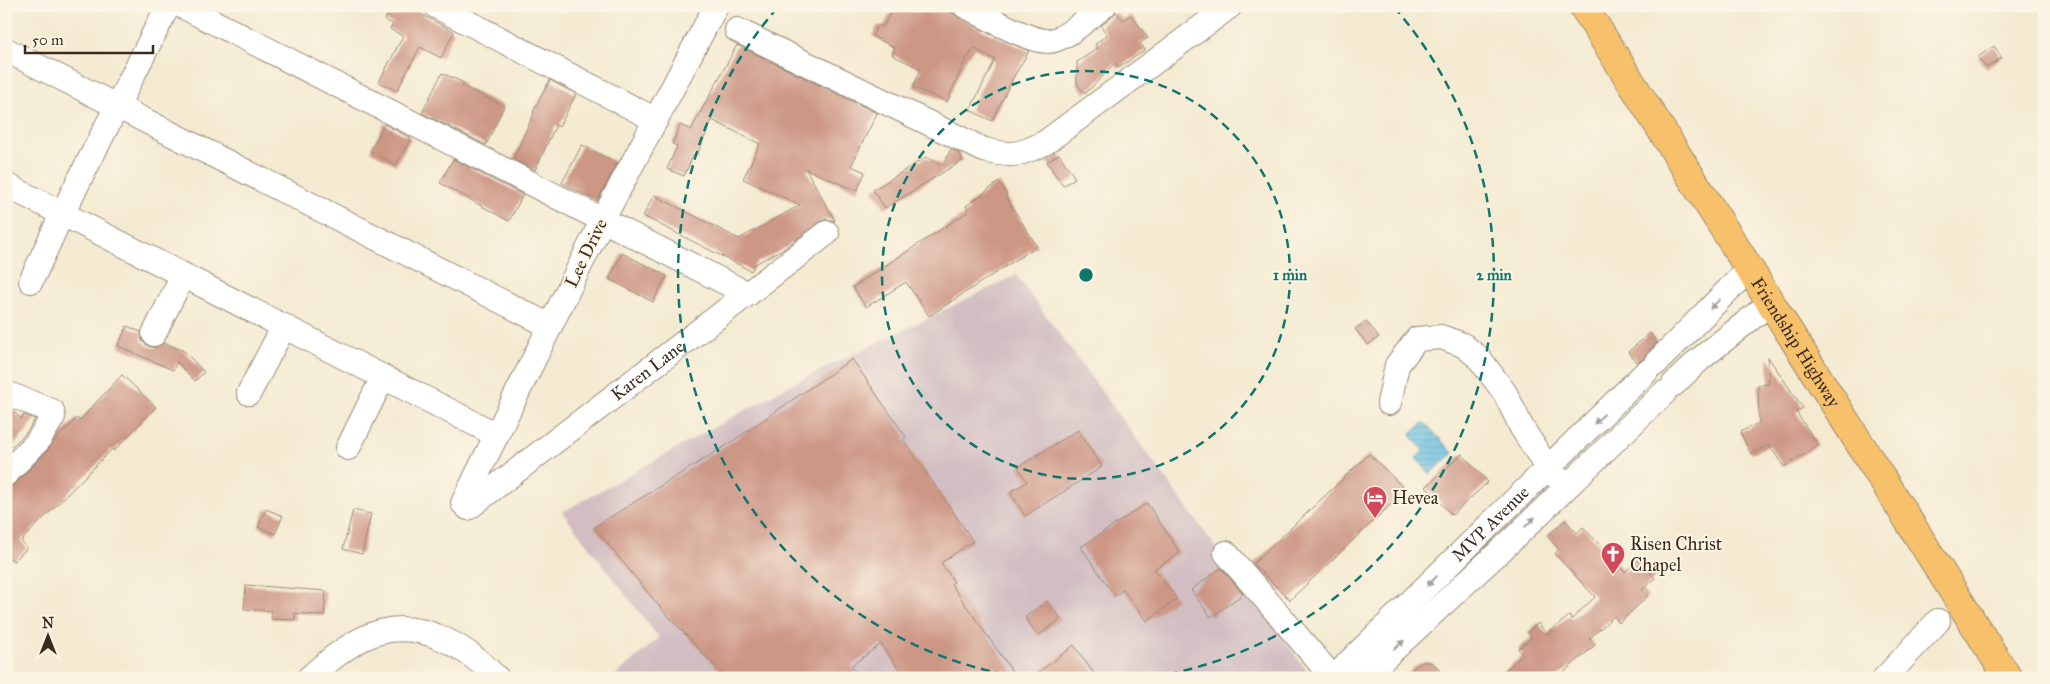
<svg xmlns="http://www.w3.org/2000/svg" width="2050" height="684" font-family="'IM FELL Great Primer',serif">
	<defs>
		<pattern id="water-rules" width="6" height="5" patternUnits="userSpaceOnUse" patternTransform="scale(1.25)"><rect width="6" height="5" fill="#64bfe2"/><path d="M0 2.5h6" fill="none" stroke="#549bb7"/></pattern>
	</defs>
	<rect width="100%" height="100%" fill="#fcf5e5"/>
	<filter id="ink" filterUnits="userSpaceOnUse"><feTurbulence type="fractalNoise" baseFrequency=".02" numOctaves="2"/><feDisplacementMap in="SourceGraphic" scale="10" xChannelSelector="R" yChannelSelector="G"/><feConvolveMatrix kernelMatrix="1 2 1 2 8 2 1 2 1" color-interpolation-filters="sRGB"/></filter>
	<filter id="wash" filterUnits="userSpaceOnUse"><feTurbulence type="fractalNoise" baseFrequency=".0096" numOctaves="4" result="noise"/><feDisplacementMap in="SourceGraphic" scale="20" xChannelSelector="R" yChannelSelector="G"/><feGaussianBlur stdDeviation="1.12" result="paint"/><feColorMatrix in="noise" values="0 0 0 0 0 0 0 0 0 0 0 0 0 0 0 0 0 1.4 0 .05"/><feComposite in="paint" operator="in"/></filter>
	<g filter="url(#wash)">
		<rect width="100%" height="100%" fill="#f4ead1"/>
		<path fill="#d2bec2" d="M1016 275 1312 678H612L659 638 562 512 790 385Z"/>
		<path fill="url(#water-rules)" stroke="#507480" d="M1424 422 1453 453 1430 474 1416 458 1424 450 1410 435Z"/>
		<g id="blocks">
			<path fill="#cd9786" d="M400 6H406L454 32 441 58 420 47 397 91 379 82 403 36 390 29 393 24 385 20 391 9 397 12Z
				M894 6H940L988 33 1029 51 1013 78 992 121 970 110 995 60 974 48 965 61 947 102 913 87 921 69 892 55 895 48 872 36 878 25 883 27Z
				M1116 12 1123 20 1131 15 1148 38 1140 43 1145 50 1118 68 1115 63 1085 94 1077 84V62L1098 48 1095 44 1107 35 1101 26Z
				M737 45 877 113 851 166 865 172 857 191 806 169 835 221 826 219 819 222 785 248 755 264 751 271 643 216 654 195 739 239 800 205 743 179 760 144 712 120 697 155 694 154 684 176 667 169 677 146 672 144 680 125 691 130Z
				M1994 46 2002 58 1986 68 1978 57Z
				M442 73 464 83 462 86 504 106 486 145 422 113Z
				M550 80 576 94 559 127 556 125 535 170 513 159 534 113 533 112Z
				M384 124 411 138 396 165 370 151Z
				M582 145 617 163 597 201 562 183Z
				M951 149 959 153 963 160 885 208 873 190 926 157 943 165Z
				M1059 154 1075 178 1063 186 1047 162Z
				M453 159 523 195 509 221 440 183Z
				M999 182 1007 195 1005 196 1037 246 929 316 906 282 866 307 853 287 969 211 966 206Z
				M622 253 667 276 653 302 609 279Z
				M1366 321 1379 337 1368 345 1355 329Z
				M127 326 141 332 142 341 148 346 155 348 164 343 184 351 204 372 195 381 177 362 173 370 118 346Z
				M1650 333 1657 342 1643 359 1637 362 1628 352Z
				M1768 357 1803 408 1796 412 1818 445 1784 467 1769 445 1751 454 1740 432 1759 423 1758 385 1769 384Z
				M852 359 906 437 903 439 973 541 941 563 954 582 951 584 1017 678H905L881 644 851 666 860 678H726L658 605 594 527 727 445Z
				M122 375 156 407 114 451 112 449 21 541 27 548 14 561 6 555V488L16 484 47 451 54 441 77 418 79 421Z
				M6 408 13 411 21 419 24 415 35 419 26 433 6 452Z
				M1078 430 1102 467 1025 516 1010 492 1027 482 1018 467Z
				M1369 454 1406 490 1290 600 1253 564Z
				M1462 454 1488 482 1452 515 1426 487Z
				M1147 503 1180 553 1154 569 1177 599 1147 621 1123 590 1115 596 1081 547Z
				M266 509 283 516 275 534 258 527Z
				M353 510 371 514 362 554 343 549Z
				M1565 520 1577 533 1583 527 1625 572 1638 560 1655 578 1642 590 1648 596 1619 623 1614 616 1589 639 1595 645 1557 678H1496L1523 655 1518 649 1532 637 1528 632 1538 623 1547 634 1569 616 1572 619 1595 597 1555 554 1559 549 1547 536Z
				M1221 568 1243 594 1211 617 1191 590Z
				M246 585 326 591 324 616 295 613V620L271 619 272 611 244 609Z
				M1047 601 1061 619 1038 636 1025 617Z
				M1074 645 1097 678H1031L1064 653Z
				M1424 662H1430L1436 666 1445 678H1403L1418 664Z"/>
		</g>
	</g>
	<g filter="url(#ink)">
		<use href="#blocks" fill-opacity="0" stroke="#988a78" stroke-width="1"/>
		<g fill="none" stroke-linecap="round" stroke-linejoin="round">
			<defs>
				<g id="minor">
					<path d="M182 6 748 294"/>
					<path d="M436 6 656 120"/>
					<path id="s1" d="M716 6 603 219 463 503 468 508 827 233"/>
					<path d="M965 6C984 15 1029 42 1048 41 1065 41 1090 16 1104 6"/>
					<path d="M737 30 984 150C1012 157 1021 155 1046 142L1230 6"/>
					<path d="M6 50 550 326"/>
					<path d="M6 185 497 435"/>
					<path d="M31 281 62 214 168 6"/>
					<path d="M154 334 183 275"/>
					<path d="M1656 363 1749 269"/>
					<path d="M1674 384 1699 360 1769 304"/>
					<path d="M6 393 52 411 53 417 37 442 6 474"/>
					<path d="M249 393 284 326"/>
					<path d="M1389 403 1397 365 1417 339 1441 337 1463 345 1479 358 1505 393 1522 428 1548 469 1560 480"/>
					<path d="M348 448 383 377"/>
					<path d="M1226 553 1333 678"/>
					<path d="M309 678C329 660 354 639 380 632 424 620 468 648 497 678"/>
					<path id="s2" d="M1335 678 1351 660 1646 372"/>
					<path d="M1363 678 1512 540 1664 393"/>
					<path d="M1885 678 1938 621"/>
				</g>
				<g id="major">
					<path id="s3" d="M1583 6 2008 678"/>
				</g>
			</defs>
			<use href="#minor" stroke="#988a78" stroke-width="26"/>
			<use href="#major" stroke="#988a78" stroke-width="30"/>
			<use href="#minor" stroke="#fff" stroke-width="24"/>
			<use href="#major" stroke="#f6c16b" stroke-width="28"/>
		</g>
		<defs><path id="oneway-solid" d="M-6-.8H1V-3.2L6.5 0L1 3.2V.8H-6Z" transform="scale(1.25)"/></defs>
		<g fill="#a79f9a">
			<use href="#oneway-solid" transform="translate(1715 304) rotate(135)"/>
			<use href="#oneway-solid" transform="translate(1599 419) rotate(136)"/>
			<use href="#oneway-solid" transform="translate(1530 522) rotate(-45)"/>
			<use href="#oneway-solid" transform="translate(1432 581) rotate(136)"/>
			<use href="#oneway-solid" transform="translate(1399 645) rotate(-43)"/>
		</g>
	</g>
	<g fill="none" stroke="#0f766e" stroke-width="2.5" stroke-dasharray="9 6">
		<circle cx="1086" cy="275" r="204"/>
		<path d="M1019 677A408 408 0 0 1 778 7M1394 7A408 408 0 0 1 1153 677"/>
	</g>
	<defs>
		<symbol id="hotel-pin" viewBox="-11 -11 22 30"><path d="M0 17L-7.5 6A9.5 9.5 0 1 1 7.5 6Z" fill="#d1495b" stroke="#fcf5e5"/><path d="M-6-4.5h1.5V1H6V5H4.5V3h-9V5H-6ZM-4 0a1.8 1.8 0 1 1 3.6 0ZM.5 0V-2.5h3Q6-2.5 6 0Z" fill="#fff"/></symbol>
		<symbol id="church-pin" viewBox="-11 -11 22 30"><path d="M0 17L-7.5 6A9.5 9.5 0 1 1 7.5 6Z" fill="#d1495b" stroke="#fcf5e5"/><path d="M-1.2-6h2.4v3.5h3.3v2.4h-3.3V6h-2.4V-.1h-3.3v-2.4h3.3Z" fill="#fff"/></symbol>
	</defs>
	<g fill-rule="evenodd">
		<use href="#hotel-pin" x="1361" y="484" width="28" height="38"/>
		<use href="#church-pin" x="1599" y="540" width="28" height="38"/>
	</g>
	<g text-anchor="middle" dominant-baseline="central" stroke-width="4" stroke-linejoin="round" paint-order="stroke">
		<g font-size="18" fill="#3b2a1e" stroke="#fcf5e5">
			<text transform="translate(586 253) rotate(-64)">Lee Drive</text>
			<text stroke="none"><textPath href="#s3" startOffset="398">Friendship Highway</textPath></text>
			<text stroke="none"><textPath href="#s1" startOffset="791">Karen Lane</textPath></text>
			<text stroke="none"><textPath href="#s2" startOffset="219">MVP Avenue</textPath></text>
		</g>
		<g font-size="18" fill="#3b2a1e" stroke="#fcf5e5" text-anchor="start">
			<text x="1392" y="498">Hevea</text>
			<text x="1630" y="544">Risen Christ<tspan x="1630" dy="21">Chapel</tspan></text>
		</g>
	</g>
	<circle cx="1086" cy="275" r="8" fill="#0f766e" stroke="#fcf5e5" stroke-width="2.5"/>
	<g font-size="15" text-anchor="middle" font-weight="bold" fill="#0f766e" stroke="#fcf5e5" stroke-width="4" stroke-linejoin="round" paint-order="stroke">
		<text x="1290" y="280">1 min</text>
		<text x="1494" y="280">2 min</text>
	</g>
	<rect width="2050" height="684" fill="none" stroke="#fcf5e5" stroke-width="25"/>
	<g transform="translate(48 636)" stroke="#fcf5e5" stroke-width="4" paint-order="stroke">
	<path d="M0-4L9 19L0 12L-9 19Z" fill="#3b2a1e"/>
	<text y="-8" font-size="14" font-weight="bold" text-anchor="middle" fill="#3b2a1e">N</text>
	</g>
	<path d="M25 45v8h128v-8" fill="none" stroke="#3b2a1e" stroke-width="2.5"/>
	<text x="32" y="45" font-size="15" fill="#3b2a1e" stroke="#fcf5e5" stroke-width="4" paint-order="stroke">50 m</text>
</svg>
